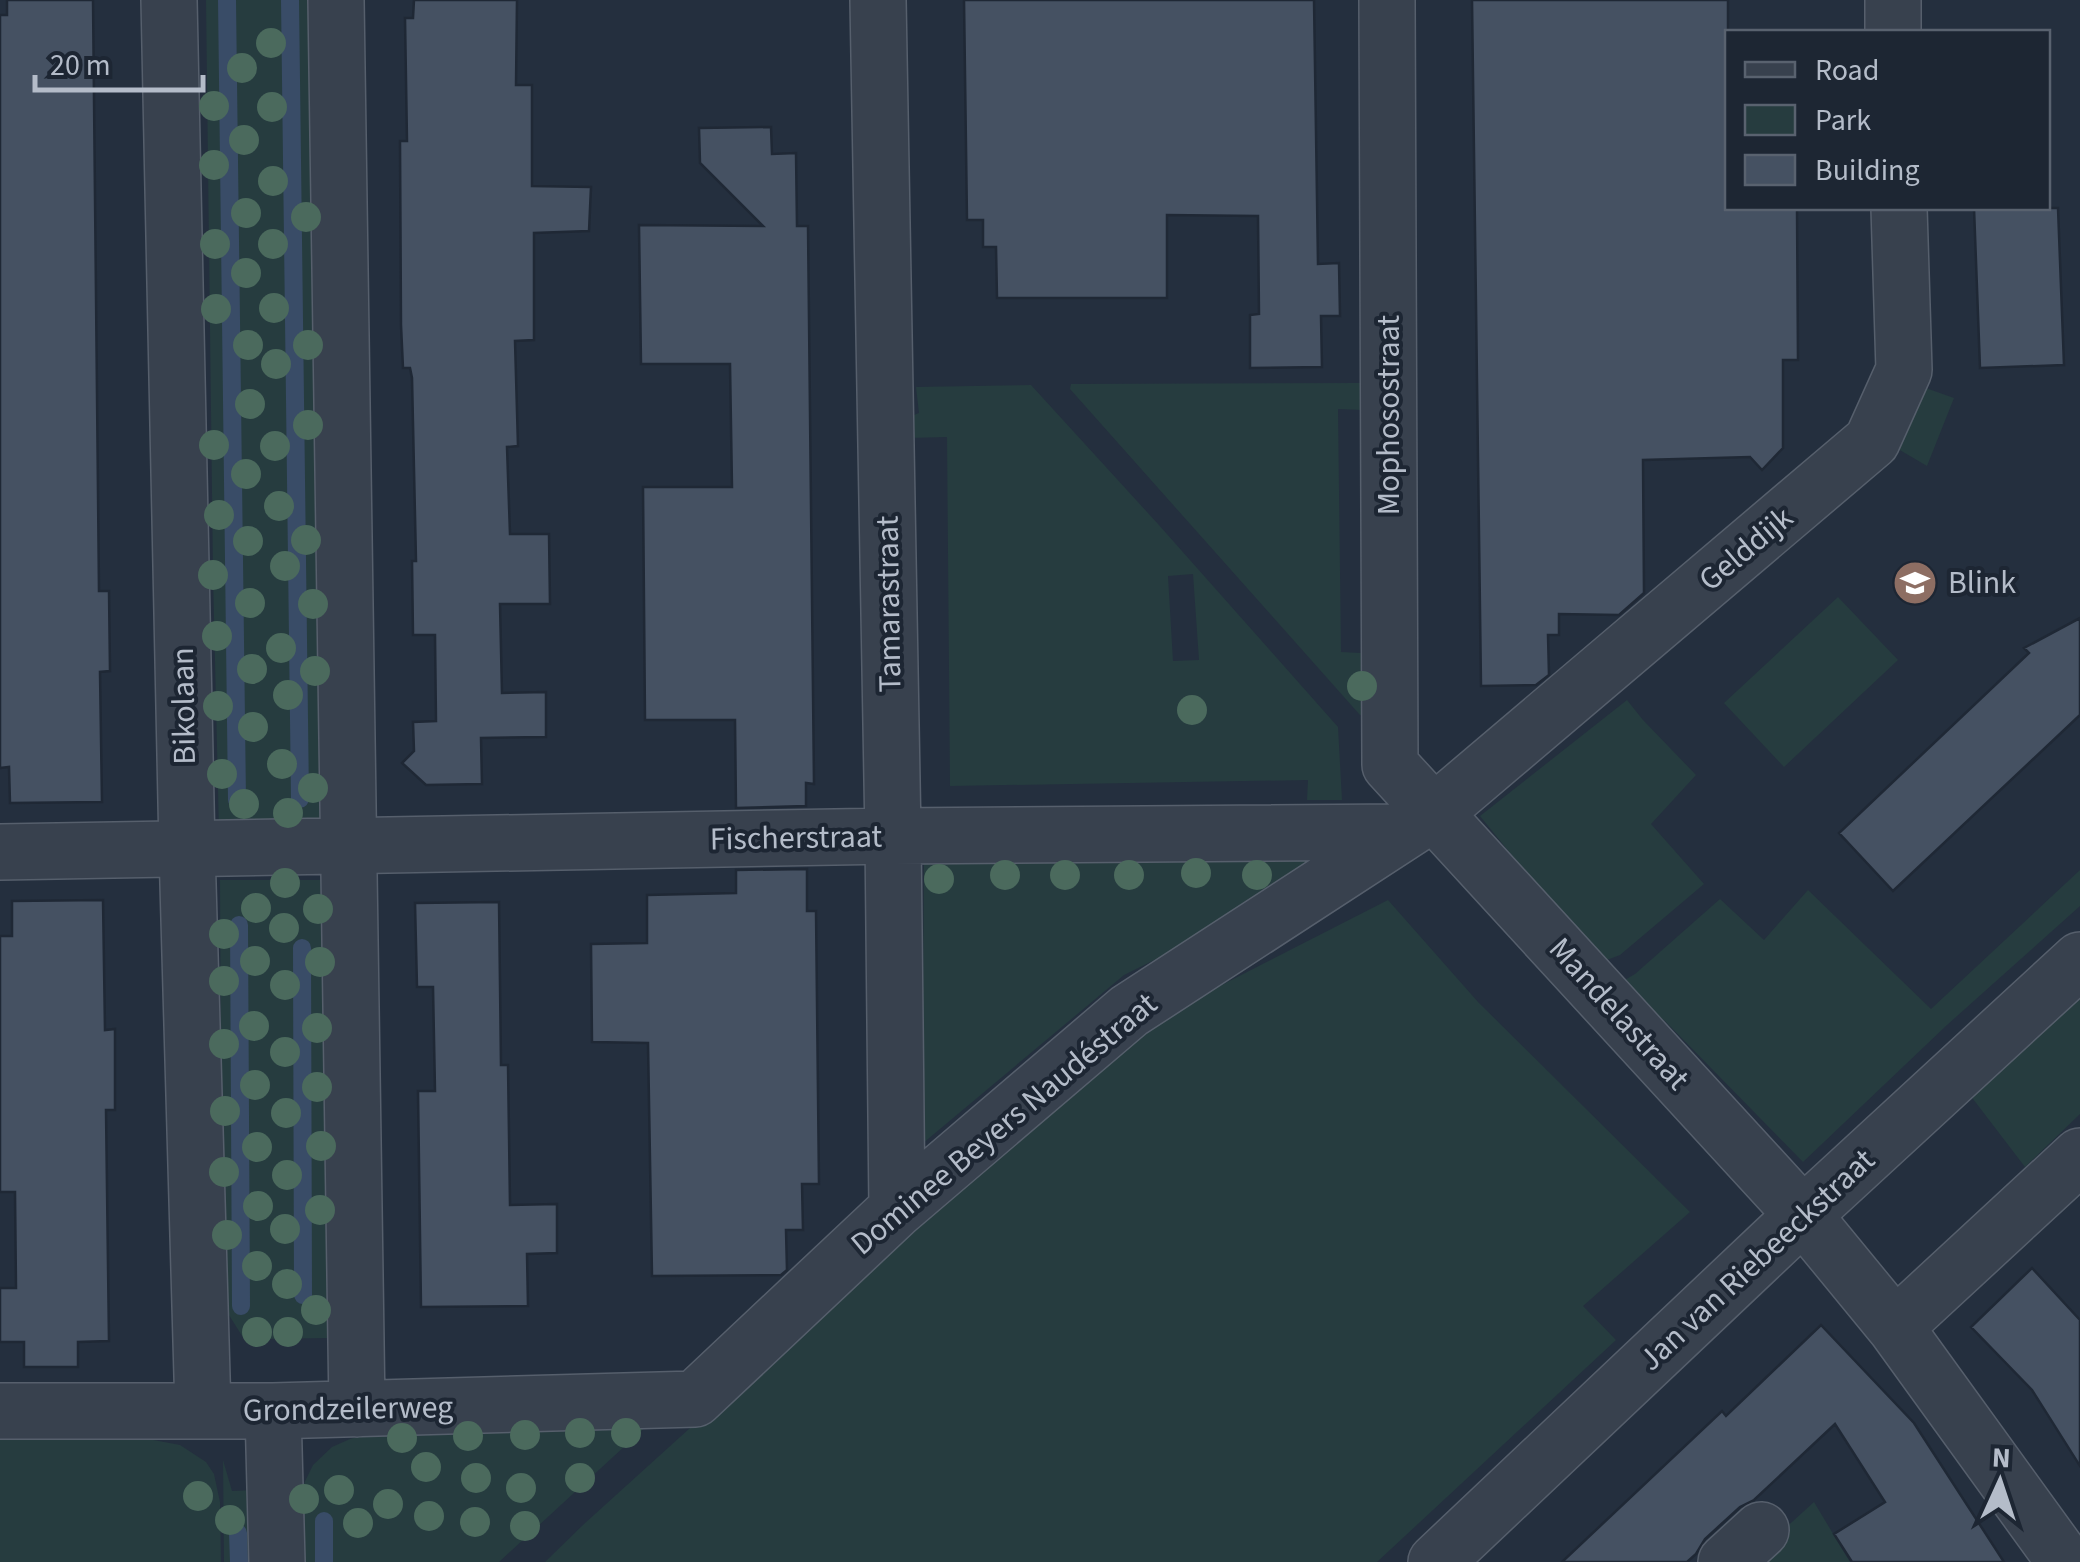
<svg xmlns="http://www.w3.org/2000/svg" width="2080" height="1562" font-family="'Source Sans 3',sans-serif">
	<rect width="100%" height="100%" fill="#242f3e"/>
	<path fill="#263c3f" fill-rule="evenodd" d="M206 0H310L323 831 219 832 213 575Z
		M1361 383 1363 410 1338 409 1341 652 1380 654 1383 712 1360 715 1070 389 1071 384Z
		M1031 385 1158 524 1338 727 1342 800H1307L1308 780 950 786 947 437 908 438 909 417 919 413 916 387ZM1193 574 1199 660 1173 661 1168 576Z
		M1923 387 1954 398 1927 466 1893 446Z
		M1838 597 1898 660 1784 767 1724 703Z
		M1627 700 1643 720 1696 775 1651 824 1704 884 1620 955 1599 963 1480 816Z
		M1327 858 1326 875 1124 975 922 1144 924 859Z
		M2080 870V906L1947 1025 1803 1162 1665 1021 1618 984 1635 974 1720 899 1764 940 1808 890 1931 1009Z
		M220 880H326L329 1338 244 1339 222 1304Z
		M1388 900 1478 1002 1690 1212 1583 1306 1616 1340 1377 1562H545L584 1524 1124 1035Z
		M2080 999V1114L2025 1167 1970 1095Z
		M651 1422 499 1562H292L290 1512 313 1465 332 1447 350 1439 391 1427Z
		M0 1439H148L180 1445 206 1462 214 1474 220 1502 221 1562H0Z
		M223 1460 232 1491 255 1490 256 1562H224Z
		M1814 1502 1850 1562H1748Z"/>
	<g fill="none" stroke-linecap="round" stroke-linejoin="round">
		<path stroke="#394c67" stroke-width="18" d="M227 0 237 800
			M290 0 300 799
			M239 925 241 1306
			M302 948 303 1295
			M238 1533 239 1562
			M324 1562V1521"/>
	</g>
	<path fill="#455162" stroke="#1f2835" stroke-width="2.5" d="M7 0H93L99 591H109L110 671 100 672 102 802 10 803 9 767 0 768V15H7Z
		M414 0H517L516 85H532V186L591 187 589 231 534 233V340L515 341 518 446 507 447 510 534H549L550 604H500L502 693 546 692V737L481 738 482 784 426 785 402 763 414 751 413 722 436 721 435 635H413L412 561H416L412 378 410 368H403L401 325 400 141H407L405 18H413Z
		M964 0H1314L1318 264 1339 263 1340 316H1321L1322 367 1250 368V315L1259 314 1258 216 1167 215V298H997L996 247H983V220H967Z
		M1472 0H1728V208H1797L1798 360H1783V448L1762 470 1750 457 1643 460 1644 593 1619 615 1559 614V635H1548L1549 675 1536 685 1481 686Z
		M771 127 772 154 796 153 797 226H808L814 784 806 783V806L736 808 735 720H645L643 487H732L730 364H641L639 225 763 226 700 163 699 128Z
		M1974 208H2058L2064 365 1980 368Z
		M2080 618V715L1893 891 1839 833 2029 653 2024 648Z
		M807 869V911H816L819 1184H802L803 1230H786L787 1270 781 1275 652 1276 648 1043 592 1042 591 944 647 943V895L736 893V870Z
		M103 900 105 1030 115 1029V1110H106L109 1341 78 1342V1367H24V1342H0V1288H16L15 1192H0V936H12V901Z
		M499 902 501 1065H508L510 1205 557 1204V1253L527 1254 528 1306 421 1307 418 1091H435L433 987H417L415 903Z
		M2032 1268 2080 1320V1466L2032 1390 1971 1327Z
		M1821 1325 1914 1423 2004 1562H1852L1834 1534 1885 1502 1835 1424 1754 1500 1740 1507 1705 1539 1696 1554 1687 1562H1562L1722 1411 1726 1416Z"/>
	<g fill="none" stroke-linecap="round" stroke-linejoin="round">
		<defs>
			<path id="minor" d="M169 0 187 849 203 1411
				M336 0 357 1409
				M878 0 893 836 897 1209
				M1387 0 1390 765 1803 1215 1895 1327 2065 1562
				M1893 0V32
				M0 852 893 836 1404 832
				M1895 1327 2080 1156
				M0 1411H273L695 1399 897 1209 1129 1011 1435 812 1872 441 1904 370 1899 208
				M273 1411 277 1562
				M1436 1562 1803 1215 2080 960
				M1726 1562 1761 1530"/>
		</defs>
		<use href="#minor" stroke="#565f6c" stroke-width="58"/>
		<use href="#minor" stroke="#38414e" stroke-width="55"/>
	</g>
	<g fill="#4b6a5d">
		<circle cx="271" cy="43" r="15"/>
		<circle cx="242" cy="68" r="15"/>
		<circle cx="214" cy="106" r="15"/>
		<circle cx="272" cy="107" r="15"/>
		<circle cx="244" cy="140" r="15"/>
		<circle cx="214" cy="165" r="15"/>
		<circle cx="273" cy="181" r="15"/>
		<circle cx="246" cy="213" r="15"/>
		<circle cx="306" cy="217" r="15"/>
		<circle cx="215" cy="244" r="15"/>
		<circle cx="273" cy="244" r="15"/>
		<circle cx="246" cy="273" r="15"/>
		<circle cx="274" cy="308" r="15"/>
		<circle cx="216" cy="309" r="15"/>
		<circle cx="248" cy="345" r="15"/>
		<circle cx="308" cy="345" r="15"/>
		<circle cx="276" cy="364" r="15"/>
		<circle cx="250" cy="404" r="15"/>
		<circle cx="308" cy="425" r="15"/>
		<circle cx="214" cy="445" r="15"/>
		<circle cx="275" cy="446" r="15"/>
		<circle cx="246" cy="474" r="15"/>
		<circle cx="279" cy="506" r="15"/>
		<circle cx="219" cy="515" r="15"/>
		<circle cx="306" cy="540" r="15"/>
		<circle cx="248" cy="541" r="15"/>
		<circle cx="285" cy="566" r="15"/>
		<circle cx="213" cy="575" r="15"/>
		<circle cx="250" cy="603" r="15"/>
		<circle cx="313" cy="604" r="15"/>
		<circle cx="217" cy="636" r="15"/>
		<circle cx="281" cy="648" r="15"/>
		<circle cx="252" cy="669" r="15"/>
		<circle cx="315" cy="671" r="15"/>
		<circle cx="1362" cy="686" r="15"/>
		<circle cx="288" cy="695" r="15"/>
		<circle cx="218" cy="706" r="15"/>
		<circle cx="1192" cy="710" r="15"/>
		<circle cx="253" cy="727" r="15"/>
		<circle cx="282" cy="764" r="15"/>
		<circle cx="222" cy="774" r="15"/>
		<circle cx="313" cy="788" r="15"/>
		<circle cx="244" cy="804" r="15"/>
		<circle cx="288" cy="813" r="15"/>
		<circle cx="1196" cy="873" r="15"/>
		<circle cx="1005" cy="875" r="15"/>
		<circle cx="1065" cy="875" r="15"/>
		<circle cx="1129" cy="875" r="15"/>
		<circle cx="1257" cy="875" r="15"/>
		<circle cx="939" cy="879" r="15"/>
		<circle cx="285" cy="883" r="15"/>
		<circle cx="256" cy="908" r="15"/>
		<circle cx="318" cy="909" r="15"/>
		<circle cx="284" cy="928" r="15"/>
		<circle cx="224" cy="934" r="15"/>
		<circle cx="255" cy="961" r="15"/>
		<circle cx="320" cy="962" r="15"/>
		<circle cx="224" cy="981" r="15"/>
		<circle cx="285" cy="985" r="15"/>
		<circle cx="254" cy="1026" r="15"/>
		<circle cx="317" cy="1028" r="15"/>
		<circle cx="224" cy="1044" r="15"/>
		<circle cx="285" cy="1052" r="15"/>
		<circle cx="255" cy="1085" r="15"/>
		<circle cx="317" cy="1087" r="15"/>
		<circle cx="225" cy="1111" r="15"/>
		<circle cx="286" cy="1113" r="15"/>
		<circle cx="321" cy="1146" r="15"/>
		<circle cx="257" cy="1147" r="15"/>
		<circle cx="224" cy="1172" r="15"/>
		<circle cx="287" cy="1175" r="15"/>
		<circle cx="258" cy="1206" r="15"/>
		<circle cx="320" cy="1210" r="15"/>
		<circle cx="285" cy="1229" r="15"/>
		<circle cx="227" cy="1235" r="15"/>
		<circle cx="257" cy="1266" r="15"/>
		<circle cx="287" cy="1284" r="15"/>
		<circle cx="316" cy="1310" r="15"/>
		<circle cx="257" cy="1332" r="15"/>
		<circle cx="288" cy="1332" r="15"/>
		<circle cx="580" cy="1433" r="15"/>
		<circle cx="626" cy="1433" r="15"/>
		<circle cx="525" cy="1435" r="15"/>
		<circle cx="468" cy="1436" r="15"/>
		<circle cx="402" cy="1438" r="15"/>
		<circle cx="426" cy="1467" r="15"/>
		<circle cx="476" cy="1478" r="15"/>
		<circle cx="580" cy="1478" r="15"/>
		<circle cx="521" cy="1488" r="15"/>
		<circle cx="339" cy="1490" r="15"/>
		<circle cx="198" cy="1496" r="15"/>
		<circle cx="304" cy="1499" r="15"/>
		<circle cx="388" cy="1504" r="15"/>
		<circle cx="429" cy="1516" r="15"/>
		<circle cx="230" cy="1520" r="15"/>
		<circle cx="475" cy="1522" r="15"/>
		<circle cx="358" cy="1523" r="15"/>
		<circle cx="525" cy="1526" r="15"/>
	</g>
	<defs>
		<symbol id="school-disc" viewBox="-11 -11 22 22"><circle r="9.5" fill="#8d6e63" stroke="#1d2633"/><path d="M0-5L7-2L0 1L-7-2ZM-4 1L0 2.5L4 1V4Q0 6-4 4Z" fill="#fff"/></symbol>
	</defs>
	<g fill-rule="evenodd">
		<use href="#school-disc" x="1890" y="558" width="50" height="50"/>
	</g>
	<g text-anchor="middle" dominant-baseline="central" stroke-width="8" stroke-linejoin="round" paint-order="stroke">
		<g font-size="32" fill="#b4bcc9" stroke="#1d2633">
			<text transform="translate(1389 415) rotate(-90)">Mophosostraat</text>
			<text transform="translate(1746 549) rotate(-40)">Gelddijk</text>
			<text transform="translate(889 604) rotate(-91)">Tamarastraat</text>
			<text transform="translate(184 706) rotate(-91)">Bikolaan</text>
			<text transform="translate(796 838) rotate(-1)">Fischerstraat</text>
			<text transform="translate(1619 1014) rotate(48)">Mandelastraat</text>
			<text transform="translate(1004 1124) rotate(-40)">Dominee Beyers Naudéstraat</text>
			<text transform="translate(1757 1260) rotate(-43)">Jan van Riebeeckstraat</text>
			<text transform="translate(348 1409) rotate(-1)">Grondzeilerweg</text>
		</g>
		<g font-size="32" fill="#b4bcc9" stroke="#1d2633" text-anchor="start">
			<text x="1948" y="583">Blink</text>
		</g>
	</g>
	<rect x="1725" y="30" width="325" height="180" fill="#1d2633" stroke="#59626f" stroke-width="2.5"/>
	<rect x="1745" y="62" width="50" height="15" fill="#38414e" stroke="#59626f" stroke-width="2.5"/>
	<text x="1815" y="80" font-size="30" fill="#b4bcc9">Road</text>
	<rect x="1745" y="105" width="50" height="30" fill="#263c3f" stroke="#59626f" stroke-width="2.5"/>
	<text x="1815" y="130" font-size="30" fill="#b4bcc9">Park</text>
	<rect x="1745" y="155" width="50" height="30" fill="#455162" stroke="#59626f" stroke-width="2.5"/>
	<text x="1815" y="180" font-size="30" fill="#b4bcc9">Building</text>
	<g transform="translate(2000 1482) rotate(3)" stroke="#1d2633" stroke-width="8" paint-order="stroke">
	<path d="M0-8L18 38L0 25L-18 38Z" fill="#b4bcc9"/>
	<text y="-15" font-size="28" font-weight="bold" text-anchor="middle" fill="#b4bcc9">N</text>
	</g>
	<path d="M35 75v15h168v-15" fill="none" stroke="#b4bcc9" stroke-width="5"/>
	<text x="50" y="75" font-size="30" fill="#b4bcc9" stroke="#1d2633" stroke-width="8" paint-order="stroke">20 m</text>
</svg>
